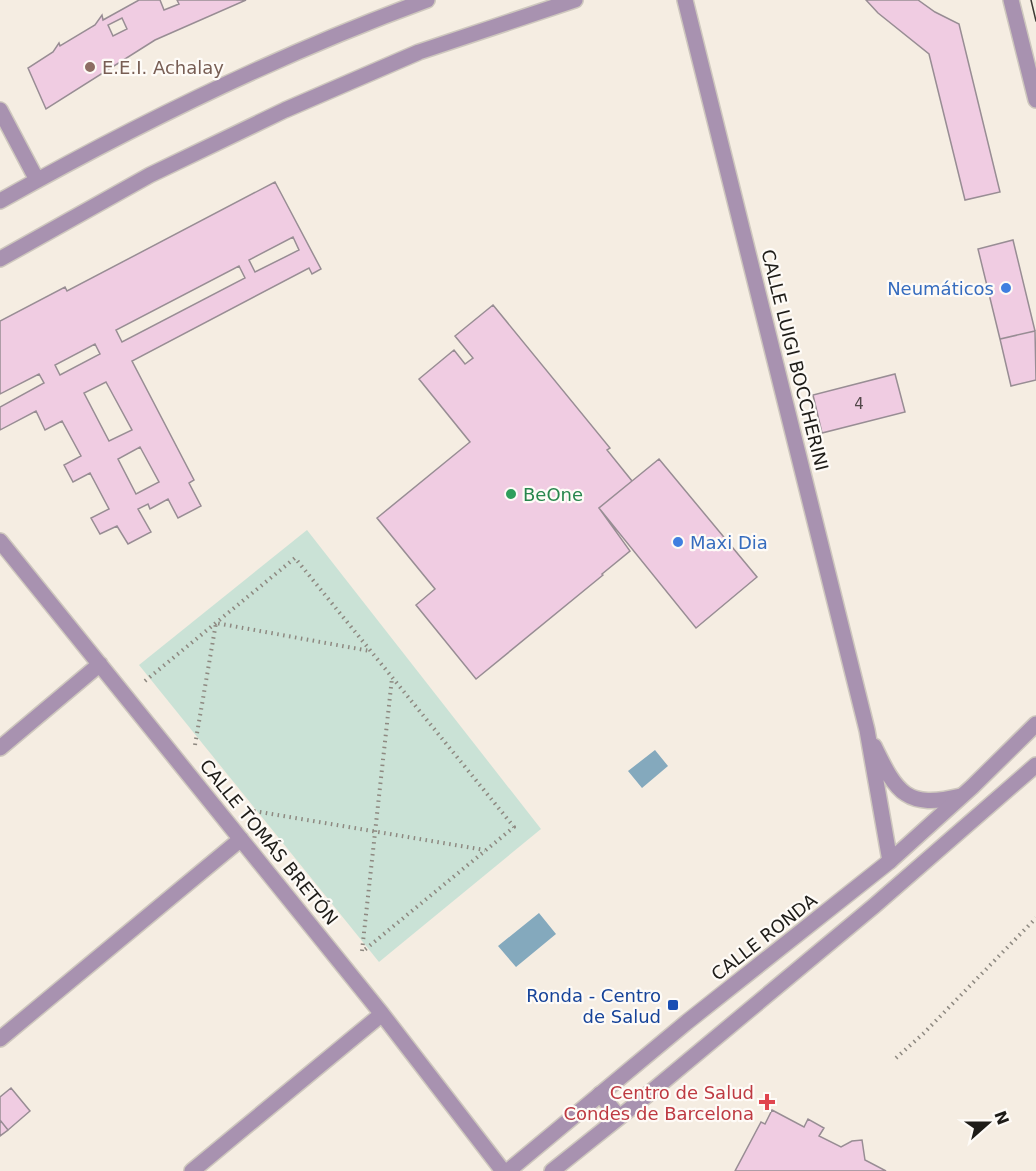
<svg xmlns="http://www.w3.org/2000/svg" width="1036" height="1171" font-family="'DejaVu Sans',sans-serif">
	<rect width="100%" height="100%" fill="#f5ede2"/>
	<path fill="#cae2d6" d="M307 530 541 829 379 962 139 665Z"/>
	<path fill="#84a9bd" d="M655 750 668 766 642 788 628 771Z
		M539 913 556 934 516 967 498 946Z"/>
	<path fill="#f0cce2" stroke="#988d94" stroke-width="1.5" fill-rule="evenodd" d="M160 0 164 10 179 4 177 0H246L155 40 46 109 28 68 53 52 59 43 60 46 95 25 102 15 103 20 139 0ZM122 18 127 29 113 36 108 25Z
		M866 0H918L935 12 959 24 1000 192 965 200 929 54 878 13Z
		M275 182 321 269 312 274 309 268 132 361 194 480 189 483 201 506 178 518 168 499 150 509 148 504 138 509 151 532 128 544 117 526 100 534 91 518 109 509 90 473 73 482 64 465 81 456 62 421 45 430 36 411 0 430V407L44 383 39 374 0 394V321L65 287 67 291ZM293 237 299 250 255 272 249 260ZM239 266 245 278 122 342 116 330ZM95 344 100 354 60 375 55 365ZM106 382 132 430 109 441 84 393ZM140 447 159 482 136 494 118 459Z
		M1013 240 1035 331 1000 339 978 249Z
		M493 305 610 448 607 450 632 481 599 508 630 551 602 574 603 575 476 679 416 605 435 589 377 518 470 442 419 379 454 350 465 364 473 358 455 336Z
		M1035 331 1036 380 1011 386 1000 339Z
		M895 374 905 412 822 433 813 395Z
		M659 459 757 577 696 628 599 508Z
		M11 1088 30 1111 8 1130 0 1120V1097Z
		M772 1110 804 1127 808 1119 824 1128 819 1136 841 1147 852 1141 862 1140 865 1160 886 1171H735L761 1122 765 1124Z
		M0 1120 8 1130 0 1136Z"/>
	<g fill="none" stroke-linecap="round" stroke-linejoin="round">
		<defs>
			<path id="minor" d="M685 0 867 730 890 861
				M0 110 37 180
				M0 201C137 124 279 54 427 0
				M0 259 150 175 285 110 419 52 575 0
				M0 541 382 1014 503 1171
				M874 746C897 794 907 809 961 796
				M0 748 100 664
				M0 1039 241 839
				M600 1094 619 1117
				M192 1171 382 1014"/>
			<path id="tertiary" d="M1011 0 1036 100
				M508 1171 687 1022 890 861 972 787 1036 724
				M552 1171 646 1096 874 906 1036 765"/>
		</defs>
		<use href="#minor" stroke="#cec7be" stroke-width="18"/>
		<use href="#tertiary" stroke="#cec7be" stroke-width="18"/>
		<path stroke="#8e8981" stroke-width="4" stroke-dasharray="1.5 4.5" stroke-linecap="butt" d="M145 681 295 558 514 827 362 952
			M195 745 216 623 370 651
			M248 810 485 850
			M362 951 392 678
			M896 1058 923 1034 1036 918"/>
		<use href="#minor" stroke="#a892b0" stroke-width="15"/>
		<use href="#tertiary" stroke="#a892b0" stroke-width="15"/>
		<path stroke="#3d3a35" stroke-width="1.5" d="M1031 0 1036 21"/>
	</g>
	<circle fill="#8d6e63" stroke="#fefbf7" stroke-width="2" cx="90" cy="67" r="6"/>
	<g fill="#3f7fe0" stroke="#fefbf7" stroke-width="2">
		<circle cx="1006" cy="288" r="6"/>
		<circle cx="678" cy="542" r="6"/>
	</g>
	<circle fill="#2e9e5b" stroke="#fefbf7" stroke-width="2" cx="511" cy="494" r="6"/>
	<rect fill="#1a4fb4" stroke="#fefbf7" stroke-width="2" x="667" y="999" width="12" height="12" rx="3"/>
	<path fill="#e0444e" stroke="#fefbf7" stroke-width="2" d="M764 1093h6v6h6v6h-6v6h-6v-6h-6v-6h6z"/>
	<g text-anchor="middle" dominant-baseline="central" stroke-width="4.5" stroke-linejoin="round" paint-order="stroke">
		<g font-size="15" fill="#52484a">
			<text x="859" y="404">4</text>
		</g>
		<g font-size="18" fill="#785e54" stroke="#fefbf7" text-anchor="start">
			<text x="102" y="67">E.E.I. Achalay</text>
		</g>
		<g font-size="18" fill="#366cbe" stroke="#fefbf7" text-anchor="end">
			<text x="994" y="288">Neumáticos</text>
			<text x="690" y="542" text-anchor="start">Maxi Dia</text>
		</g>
		<g font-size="18" fill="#1e1c18" stroke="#fefbf7">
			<text transform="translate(795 360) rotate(76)">CALLE LUIGI BOCCHERINI</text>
			<text transform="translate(269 842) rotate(51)">CALLE TOMÁS BRETÓN</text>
			<text transform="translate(764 937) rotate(-38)">CALLE RONDA</text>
		</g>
		<g font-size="18" fill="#27864d" stroke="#fefbf7" text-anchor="start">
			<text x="523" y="494">BeOne</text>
		</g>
		<g font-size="18" fill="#164399" stroke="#fefbf7" text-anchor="end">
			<text x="661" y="995">Ronda - Centro<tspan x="661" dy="21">de Salud</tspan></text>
		</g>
		<g font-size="18" fill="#be3a42" stroke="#fefbf7" text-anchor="end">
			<text x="754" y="1092">Centro de Salud<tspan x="754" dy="21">Condes de Barcelona</tspan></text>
		</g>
	</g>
	<g transform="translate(988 1123) rotate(69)" stroke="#fefbf7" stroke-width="4.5" paint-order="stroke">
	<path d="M0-4.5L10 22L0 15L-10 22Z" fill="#1e1c18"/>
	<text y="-9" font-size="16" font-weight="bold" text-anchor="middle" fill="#1e1c18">N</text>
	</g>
</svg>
